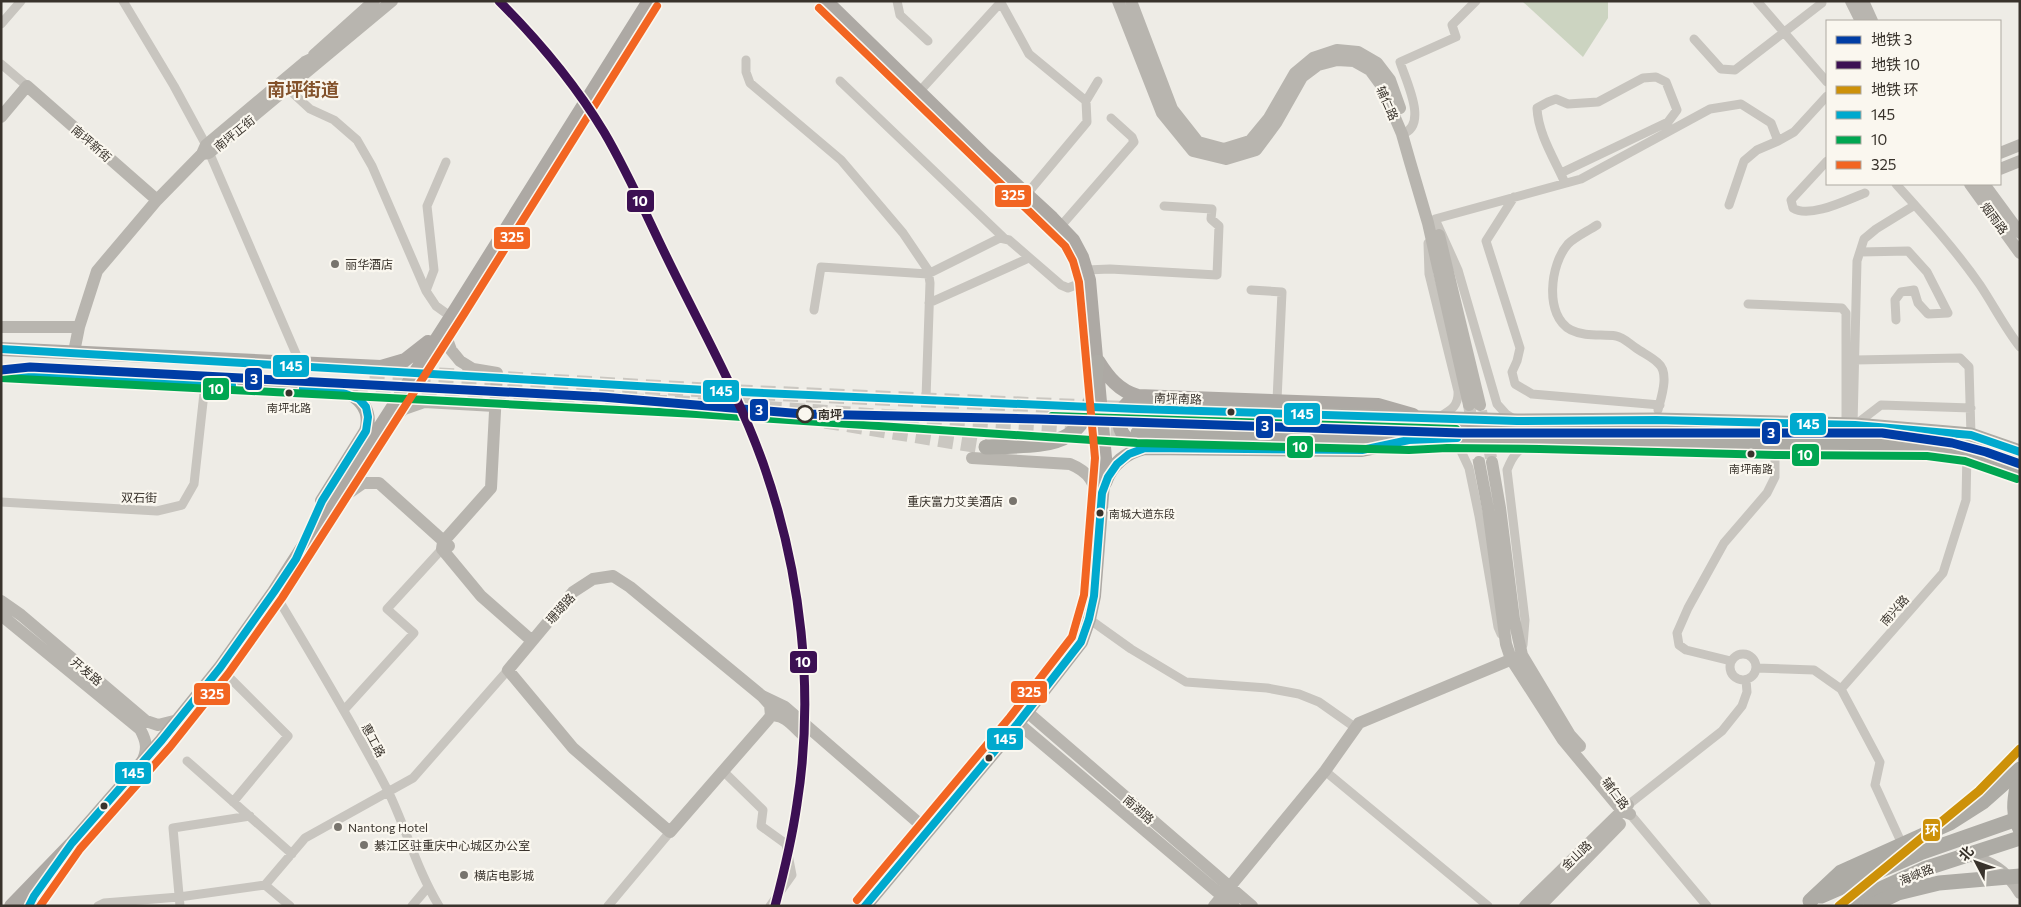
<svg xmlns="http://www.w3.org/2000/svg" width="2021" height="907" font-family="Commissioner,'Noto Sans SC',sans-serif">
	<rect width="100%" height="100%" fill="#eeece6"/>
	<path fill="#ccd4c1" d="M1522 1H1608V18L1583 57Z"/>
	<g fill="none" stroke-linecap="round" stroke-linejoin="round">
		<path stroke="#cac7c1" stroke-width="12" stroke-dasharray="12 6" stroke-linecap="butt" d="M1469 405 1479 462
			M1481 411 1492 462"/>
		<path stroke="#cac7c1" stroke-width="15" stroke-dasharray="15 8" stroke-linecap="butt" d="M370 371 740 392 1136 409
			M330 385 698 404 1135 433
			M825 421 986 447"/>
		<path stroke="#c8c5bf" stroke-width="9" d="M123 1 174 86 206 145 300 363
			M897 1 900 15 928 41
			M1000 1 1029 54 1086 101 1087 122 1026 195
			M1757 1 1827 82
			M1 24 21 1
			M1694 39 1721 69 1735 70 1822 3
			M746 60V72L750 83 841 160 903 233 928 270 930 283 926 398
			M1 64 27 86
			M840 81 1005 239
			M284 85 310 109 334 120 357 140 372 166 426 291 436 306 450 316
			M919 92 1001 2
			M1086 101 1098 81
			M1402 134C1429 126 1406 81 1400 62L1456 37 1452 25 1476 1
			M1827 161 1791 200 1793 208C1809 219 1847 200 1865 193
			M1561 173 1668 122 1677 110 1666 82 1656 77 1643 78 1598 102 1568 104 1556 99 1548 102 1537 108C1538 134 1555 160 1565 183
			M1896 184C1925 216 1955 249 1980 285 1994 306 2005 328 2020 347
			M1514 197 1486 241 1520 348 1517 361 1512 372 1515 384 1532 394 1660 405
			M1729 205 1744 161 1757 150 1778 141 1794 132 1827 96
			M1597 225C1588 231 1575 237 1568 244 1550 264 1544 316 1571 330 1585 337 1601 334 1616 336 1623 337 1630 344 1636 348 1643 353 1652 357 1658 363 1670 373 1661 398 1658 410
			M1060 227 1134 142 1132 137 1111 118
			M1428 243 1429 274 1458 391C1459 406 1451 410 1439 417
			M1860 252 1908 251 1927 272 1948 313 1928 314 1918 303 1914 290 1901 292 1895 300 1896 320
			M1086 270 1110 269 1217 275 1219 226 1211 219 1212 209 1164 206
			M1251 290 1282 292 1277 400
			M426 291 434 270 427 206 446 162
			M929 303 1029 258
			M1748 304 1842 308 1846 313V425
			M814 310 821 267 928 274 1000 238 1009 240 1061 285 1068 288 1089 280
			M1855 360 1960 358 1969 367 1971 435
			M1514 419 1506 414 1497 404 1458 270 1435 219 1581 179 1710 109 1741 104 1771 123 1778 141
			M1853 425 1857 261 1864 239 1876 229 1915 205
			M1855 425 1881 405 1971 408
			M1447 438 1461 451 1469 468 1479 516 1498 627 1501 634
			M1 502 157 511 182 505 194 484 205 384
			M274 592C313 658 353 723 388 791 406 828 417 870 439 906
			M1089 619 1131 649 1186 682 1267 688 1299 694 1319 702 1356 728
			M1523 645 1525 620 1507 470C1514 452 1519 449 1536 441
			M1730 667a13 13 0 1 1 26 0a13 13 0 1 1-26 0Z
			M1731 661 1686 650 1679 645 1677 633 1688 608 1724 543 1767 493 1775 477V445
			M220 668 288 736 233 802
			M1756 668 1814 670 1841 689 1943 573 1966 500 1967 451
			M1841 689 1880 762 1875 785 1902 844
			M344 710 414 633 387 609 442 549 447 547
			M187 761 292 854
			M723 771 763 810 761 826 786 844 792 875 770 906
			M1325 771 1488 906
			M1628 805 1722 731 1742 706 1747 692 1746 680
			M1630 814 1707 906
			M98 906 104 903 179 897 265 885
			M180 906 173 828 250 816
			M290 906 265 885 305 838 413 778 508 670
			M412 906 428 887
			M608 906 670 832"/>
		<path stroke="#b8b5af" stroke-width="12" d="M1118 1 1162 113 1193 151 1226 159 1256 150 1276 123 1302 77 1318 65 1337 60 1354 61 1370 70 1381 85 1402 134 1410 162 1428 223 1469 405
			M1131 1 1172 109 1198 142 1224 149 1250 141 1269 118 1295 73 1313 58 1337 50 1358 52 1377 63 1390 80 1400 108
			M1851 1 1861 21
			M1863 1 1872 21
			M314 55 374 1
			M1 117 27 86 157 200 97 271 79 327 74 352
			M2000 153 2020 145
			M202 154 209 153 392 1
			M2000 169 2020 161
			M1970 184 2020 253
			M1984 184 2020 233
			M157 200 202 154 206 145 305 62 324 53
			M1439 235 1480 405
			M454 316 447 339 451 350 460 361 473 369 497 373 491 488 443 542 442 549 481 596 531 640
			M1 327H79
			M386 426 404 409 424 402 495 406
			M972 458 1070 464C1092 473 1094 484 1100 505
			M1479 462 1488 509 1506 644 1511 659 1563 740 1622 811 1630 814
			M1492 462 1500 508 1514 619 1522 655 1570 735 1580 746
			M330 506 363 483H379L449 546
			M1 601 21 615 146 721 158 725 178 720
			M1 615 140 729C147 742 148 749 142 762
			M762 696 770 705 771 716 670 832 573 748 508 670 573 592 593 579 613 576 630 587 762 696 785 707 921 825 931 827
			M1026 711 1252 906
			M771 716C784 713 794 727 803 735
			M1018 723 1234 906
			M1966 854C1993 863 2005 869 2020 893
			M1214 906 1325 771 1359 723 1522 655
			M1525 906 1628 805
			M1540 906 1620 824"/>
		<path stroke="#ada9a4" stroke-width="14" d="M826 1 987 158 1052 218 1073 240 1082 257 1089 280 1105 458 1094 596 1089 619 1081 642 1018 723 865 906
			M1 349 381 367 405 360 428 342
			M1098 361C1108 377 1119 391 1138 396L1378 405 1413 415
			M1 374 345 391C362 399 372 412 366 431L322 501
			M1138 396C1109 410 1115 441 1145 448
			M1105 483C1111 464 1127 452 1145 448L1362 450 1397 443
			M11 906 72 843 162 740 220 668 274 592 456 309 649 1
			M29 906 34 896 52 872"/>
		<path stroke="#adaba5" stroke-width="15" d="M1137 409 1517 421 1656 420 1855 425 1971 435 2020 452
			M1138 433 1409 440 1447 438 1540 439 1775 445 1928 446 1967 451 2020 470
			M986 447C1061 445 1090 448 1097 362
			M1821 896 1920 853 2020 818
			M1810 901 1841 872 1950 823 1983 802 2020 769
			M1843 906 1924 869 2020 838"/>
		<path stroke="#adaba5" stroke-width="15" d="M2017 787C2014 802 2013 815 2020 829
			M1871 906 1898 893 1939 883 2020 876"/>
		<defs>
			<path id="bus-1" d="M1 349 740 392 1137 409 1517 421 1656 420 1855 425 1971 435 2020 452
				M1 374 232 385
				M29 906 34 896 72 843 162 740 220 668 274 592 296 559 322 501 366 431 368 417 366 407 359 399 338 391 303 388
				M865 906 1018 723 1081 642 1089 619 1094 596 1102 493 1108 477 1117 464 1129 454 1145 448 1362 450 1409 440 1457 438"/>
			<path id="bus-2" d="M1 378 697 414 1137 443 1409 450 1447 448 1540 449 1775 455 1927 456 1965 461 2017 479
				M1052 416 1456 429"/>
			<path id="bus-3" d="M819 8 1065 246 1073 261 1079 282 1095 458 1084 595 1072 637 1010 717 857 900
				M40 906 80 849 170 747 228 674 282 598 464 314 657 6"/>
		</defs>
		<use href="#bus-1" stroke="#faf7ef" stroke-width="11"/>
		<use href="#bus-2" stroke="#faf7ef" stroke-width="11"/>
		<use href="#bus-3" stroke="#faf7ef" stroke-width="11"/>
		<use href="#bus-1" stroke="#00a9ce" stroke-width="8"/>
		<use href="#bus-2" stroke="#00a651" stroke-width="8"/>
		<use href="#bus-3" stroke="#f26522" stroke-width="8"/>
		<defs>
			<path id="metro-1" d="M1 370 30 367 602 397 803 414 1038 419 1461 433H1882L1952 443 1986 452 2020 464"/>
			<path id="metro-2" d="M499 1C539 41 575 84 604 132 630 176 650 224 673 270 704 333 739 396 763 463 801 571 815 691 797 804 792 839 784 872 775 906"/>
			<path id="metro-3" d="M1839 906 1979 791 2020 749"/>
		</defs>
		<use href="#metro-1" stroke="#faf7ef" stroke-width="12"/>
		<use href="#metro-2" stroke="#faf7ef" stroke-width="12"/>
		<use href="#metro-3" stroke="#faf7ef" stroke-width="12"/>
		<use href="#metro-1" stroke="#003da5" stroke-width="9"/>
		<use href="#metro-2" stroke="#3c1053" stroke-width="9"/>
		<use href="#metro-3" stroke="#cd9109" stroke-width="9"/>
	</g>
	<g fill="#78746d" stroke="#faf7ef" stroke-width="2">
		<circle cx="335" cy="264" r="5"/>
		<circle cx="1013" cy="501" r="5"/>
		<circle cx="338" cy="827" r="5"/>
		<circle cx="364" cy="845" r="5"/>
		<circle cx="464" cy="875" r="5"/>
	</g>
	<g fill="#39332c" stroke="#faf7ef" stroke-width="2">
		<circle cx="289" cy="393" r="4.5"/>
		<circle cx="1231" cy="412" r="4.5"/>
		<circle cx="1751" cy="454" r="4.5"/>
		<circle cx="1100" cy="513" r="4.5"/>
		<circle cx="989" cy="758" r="4.5"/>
		<circle cx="104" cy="806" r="4.5"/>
	</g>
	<circle fill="#faf7ef" stroke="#39332c" stroke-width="2.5" cx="805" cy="414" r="8"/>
	<g text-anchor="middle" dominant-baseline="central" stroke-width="4.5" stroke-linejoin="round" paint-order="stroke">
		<g font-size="11" fill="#39332c" stroke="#faf7ef">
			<text x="289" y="407">南坪北路</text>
			<text x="1751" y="468">南坪南路</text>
			<text x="1109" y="513" text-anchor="start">南城大道东段</text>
		</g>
		<g font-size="12" fill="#39332c" stroke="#faf7ef">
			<text transform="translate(1388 103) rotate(66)">辅仁路</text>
			<text transform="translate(234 133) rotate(-39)">南坪正街</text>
			<text transform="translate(92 143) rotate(41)">南坪新街</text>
			<text transform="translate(1995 218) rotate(54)">烟雨路</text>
			<text transform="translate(1178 398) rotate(2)">南坪南路</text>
			<text transform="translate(139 497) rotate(1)">双石街</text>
			<text transform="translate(560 608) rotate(-48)">珊瑚路</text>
			<text transform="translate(1894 610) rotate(-49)">南兴路</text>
			<text transform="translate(87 671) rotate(40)">开发路</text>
			<text transform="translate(374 740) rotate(62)">惠工路</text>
			<text transform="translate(1616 793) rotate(54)">辅仁路</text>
			<text transform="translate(1139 809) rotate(41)">南湖路</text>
			<text transform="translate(1576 855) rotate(-44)">金山路</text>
			<text transform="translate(1916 874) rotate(-22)">海峡路</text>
		</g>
		<g font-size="12" fill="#39332c" stroke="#faf7ef" text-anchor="start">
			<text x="345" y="264">丽华酒店</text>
			<text x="1003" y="501" text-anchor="end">重庆富力艾美酒店</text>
			<text x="348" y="827">Nantong Hotel</text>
			<text x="374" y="845">綦江区驻重庆中心城区办公室</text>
			<text x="474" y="875">横店电影城</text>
		</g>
		<g font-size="12" font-weight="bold" fill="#39332c" stroke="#faf7ef" text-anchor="start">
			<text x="818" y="414">南坪</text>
		</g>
		<g font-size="18" font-weight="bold" fill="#83522b" stroke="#faf7ef">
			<text x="303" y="89">南坪街道</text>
		</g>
	</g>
	<g stroke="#faf7ef" stroke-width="2">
		<rect x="994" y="184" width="38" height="24" rx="5" fill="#f26522"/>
		<rect x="626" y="189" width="29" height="24" rx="5" fill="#3c1053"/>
		<rect x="493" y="226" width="38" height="24" rx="5" fill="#f26522"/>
		<rect x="272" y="354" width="38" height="24" rx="5" fill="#00a9ce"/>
		<rect x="244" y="367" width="19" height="24" rx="5" fill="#003da5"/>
		<rect x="202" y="377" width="28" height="24" rx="5" fill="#00a651"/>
		<rect x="702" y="379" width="38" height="24" rx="5" fill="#00a9ce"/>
		<rect x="749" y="398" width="20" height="24" rx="5" fill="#003da5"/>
		<rect x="1283" y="402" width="38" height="24" rx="5" fill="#00a9ce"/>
		<rect x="1789" y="412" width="38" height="24" rx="5" fill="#00a9ce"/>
		<rect x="1255" y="415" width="19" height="24" rx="5" fill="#003da5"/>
		<rect x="1761" y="421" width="20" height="24" rx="5" fill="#003da5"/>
		<rect x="1286" y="435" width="28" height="24" rx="5" fill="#00a651"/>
		<rect x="1791" y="443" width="29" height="24" rx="5" fill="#00a651"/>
		<rect x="789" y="650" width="29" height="24" rx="5" fill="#3c1053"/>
		<rect x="1010" y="680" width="38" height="24" rx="5" fill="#f26522"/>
		<rect x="193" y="682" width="38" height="24" rx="5" fill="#f26522"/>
		<rect x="986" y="727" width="38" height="24" rx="5" fill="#00a9ce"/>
		<rect x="114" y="761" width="38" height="24" rx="5" fill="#00a9ce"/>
		<rect x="1922" y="818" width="19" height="24" rx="5" fill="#cd9109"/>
	</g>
	<g font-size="14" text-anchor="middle" font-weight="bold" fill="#fff">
		<text x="1013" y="200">325</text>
		<text x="640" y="206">10</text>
		<text x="512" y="242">325</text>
		<text x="291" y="371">145</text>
		<text x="254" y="384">3</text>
		<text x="216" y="394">10</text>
		<text x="721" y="396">145</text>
		<text x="759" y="415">3</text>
		<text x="1302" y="419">145</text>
		<text x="1808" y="429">145</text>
		<text x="1265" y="431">3</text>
		<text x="1771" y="438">3</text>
		<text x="1300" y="452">10</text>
		<text x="1805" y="460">10</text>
		<text x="803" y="667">10</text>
		<text x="1029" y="697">325</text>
		<text x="212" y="699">325</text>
		<text x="1005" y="744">145</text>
		<text x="133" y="778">145</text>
		<text x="1932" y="835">环</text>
	</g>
	<rect width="2021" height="907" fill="none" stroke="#39332c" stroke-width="5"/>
	<rect x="1826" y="20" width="175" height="165" fill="#faf7ef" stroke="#ada9a1"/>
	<rect x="1836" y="36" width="25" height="8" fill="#003da5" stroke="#ada9a1"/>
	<text x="1871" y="45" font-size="15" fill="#39332c">地铁 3</text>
	<rect x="1836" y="61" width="25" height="8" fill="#3c1053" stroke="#ada9a1"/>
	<text x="1871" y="70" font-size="15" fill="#39332c">地铁 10</text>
	<rect x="1836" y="86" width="25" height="8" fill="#cd9109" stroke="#ada9a1"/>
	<text x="1871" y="95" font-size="15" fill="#39332c">地铁 环</text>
	<rect x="1836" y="111" width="25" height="8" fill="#00a9ce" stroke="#ada9a1"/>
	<text x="1871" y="120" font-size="15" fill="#39332c">145</text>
	<rect x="1836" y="136" width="25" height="8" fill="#00a651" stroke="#ada9a1"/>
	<text x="1871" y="145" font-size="15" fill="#39332c">10</text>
	<rect x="1836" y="161" width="25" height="8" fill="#f26522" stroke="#ada9a1"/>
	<text x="1871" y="170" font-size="15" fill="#39332c">325</text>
	<g transform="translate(1976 862) rotate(311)" stroke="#faf7ef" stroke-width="4" paint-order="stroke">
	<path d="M0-4L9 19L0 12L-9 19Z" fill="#39332c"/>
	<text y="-8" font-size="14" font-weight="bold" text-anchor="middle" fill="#39332c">北</text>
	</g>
</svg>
